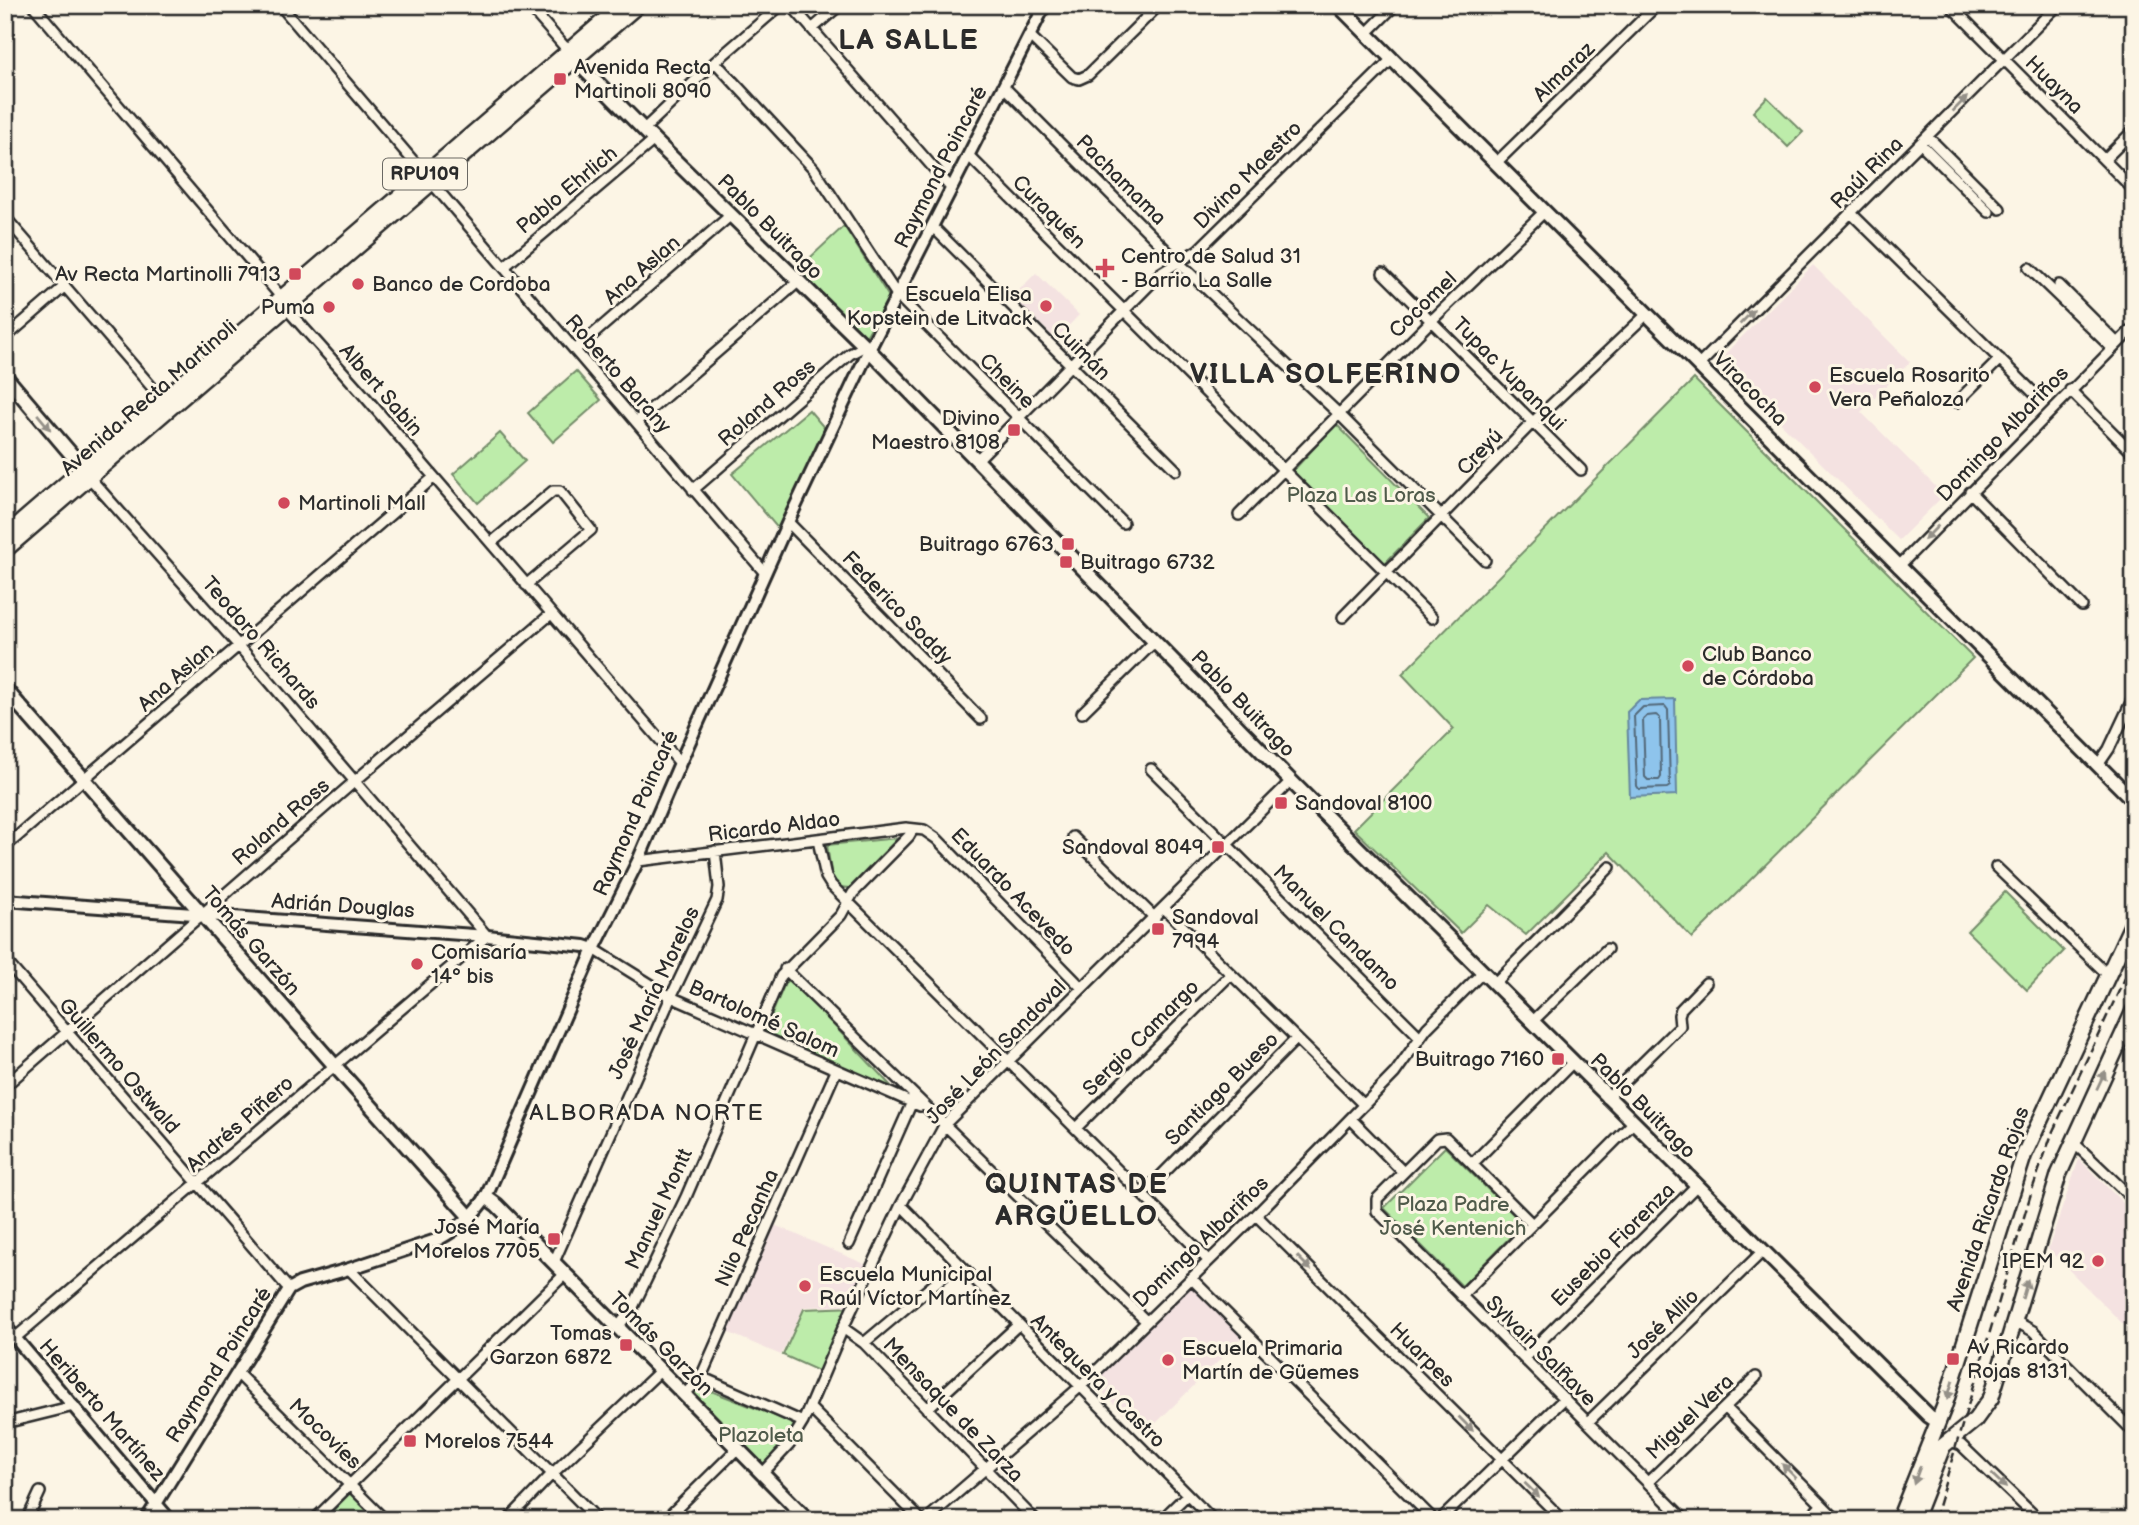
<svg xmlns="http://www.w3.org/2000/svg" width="2139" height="1525" font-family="'Balsamiq Sans',sans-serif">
	<rect width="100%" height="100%" fill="#fcf5e5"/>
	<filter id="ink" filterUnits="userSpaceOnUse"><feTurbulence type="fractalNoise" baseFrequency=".0143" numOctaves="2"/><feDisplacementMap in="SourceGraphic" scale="14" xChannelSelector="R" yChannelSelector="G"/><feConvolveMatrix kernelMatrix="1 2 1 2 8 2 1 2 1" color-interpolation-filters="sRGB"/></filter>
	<g filter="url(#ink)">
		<path fill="#f4e2e1" d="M1813 265 1910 362 1861 412 1944 495 1899 540 1718 361Z
			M1036 273 1079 315 1056 339 1012 297Z
			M2079 1159 2134 1214V1335L2048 1249Z
			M772 1224 874 1268 856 1305 804 1307 781 1355 725 1331Z
			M1191 1286 1242 1338 1144 1435 1093 1382Z"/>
		<path fill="#bdecaa" stroke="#748c6a" stroke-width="2" d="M1767 97 1803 132 1788 147 1753 112Z
			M844 226 889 297 865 338 798 269Z
			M576 371 601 400 553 442 528 413Z
			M1694 379 1973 658 1692 938 1609 852 1526 935 1489 905 1461 933 1354 829 1454 729 1402 674Z
			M809 410 826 430 780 531 732 474Z
			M1336 424 1429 518 1384 564 1292 472Z
			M500 433 525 461 478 503 453 474Z
			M898 838 849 888 840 887 832 878 827 845Z
			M2005 892 2064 951 2027 990 1967 931Z
			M788 980 792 981 891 1086V1090L767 1036 765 1031 785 983Z
			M1445 1147 1523 1224 1462 1286 1384 1208Z
			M855 1307 823 1373 783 1355 804 1309Z
			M698 1386 796 1424 776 1456 764 1468 689 1396Z
			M350 1493 377 1520H324Z"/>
		<path fill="#8ec4ec" stroke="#66879f" stroke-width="2" d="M1675 699 1677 795 1630 797 1627 712 1639 700Z"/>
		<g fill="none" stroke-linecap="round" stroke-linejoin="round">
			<path stroke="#536878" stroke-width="2" d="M1665 706 1668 710 1670 786 1667 788 1639 789 1637 786 1634 716 1643 707Z
				M1656 715 1660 718 1661 777 1659 780H1648L1645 777 1643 720 1647 716Z"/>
			<defs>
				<path id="minor" d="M33 5 282 298 286 308 361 392 680 763
					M280 5 765 573
					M528 5 571 54
					M791 5 951 188
					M1950 5 2134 190
					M812 29 840 5
					M1366 34 1395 5
					M1030 36 1072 77 1079 79 1088 75 1159 5
					M715 62 814 169 897 295 1123 523
					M1004 87 1178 262 1339 414 1485 560
					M643 130 715 62 781 5
					M1928 137 2000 209
					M1921 144 1989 212
					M969 156 1432 618
					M2104 160 2134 130
					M1496 163 1657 5
					M1851 213 2038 397
					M5 217 163 400
					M932 226 1176 470
					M504 267 654 140
					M2029 268 2112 348
					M1383 273 1581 470
					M2059 285 2117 343
					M5 338 65 286
					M575 350 731 215
					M1699 365 2058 5
					M2070 390 2134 454
					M1957 402 2000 359
					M636 422 798 282
					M977 460 1161 273 1198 250 1392 59
					M693 490 850 354 865 346
					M1970 492 2082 606
					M1239 515 1431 321 1544 212
					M788 522 981 719
					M491 543 553 491H560L591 530 526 585
					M1898 567 2134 327
					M1343 617 1533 422 1646 315
					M1082 713 1155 641
					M2098 765 2109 749 2134 696
					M1151 769 1419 1036
					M1073 837 1155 918
					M818 840 826 877 831 885 1209 1261
					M5 847 433 478
					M638 861 906 828 924 830 937 839 1082 988
					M1996 867 2108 975
					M1165 909 1364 1105
					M594 949 671 997 920 1106
					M5 960 289 1289
					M785 969 1146 1321
					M1495 983 1610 867
					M1532 1022 1607 949
					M5 1086 355 781 551 614
					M1607 1098 1680 1026 1679 1015 1681 1009 1706 983
					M1351 1119 1403 1172
					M1076 1128 1231 974
					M2073 1142 2134 1200
					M1473 1163 1572 1063
					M1143 1194 1296 1039
					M901 1205 1213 1520
					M1256 1215 1563 1520
					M1532 1224 1446 1138 1437 1139 1377 1199V1211L1685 1520
					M849 1244 912 1102
					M554 1262 671 997 717 900 719 887 715 851
					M349 1269 598 1520
					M1191 1278 1434 1520
					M1461 1296 1633 1123
					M2015 1321 2033 1331 2134 1432
					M618 1327 632 1309 686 1197 781 976 841 915 853 893 909 836 913 829
					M843 1328 864 1343 1035 1520
					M15 1338 487 936 239 646 88 476
					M864 1343 958 1264
					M1524 1358 1696 1186
					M238 1374 385 1520
					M701 1377 803 1422
					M684 1395 701 1377 836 1071
					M1725 1407 1837 1520
					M810 1408 921 1520
					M927 1409 1018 1325
					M1588 1422 1762 1252
					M5 1423 74 1406
					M1949 1440 1961 1445 2039 1520
					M763 1473 789 1445 803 1422 843 1328 901 1205 945 1124 1291 781
					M1648 1482 1756 1377
					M27 1520 40 1492
					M314 1520 565 1274
					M508 1520 552 1474 660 1371
					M665 1520 737 1449
					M926 1520 1081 1386 1256 1215 1395 1073 1427 1028 1483 972
					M1161 1520 1187 1495
					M1440 1520 1565 1398
					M1807 1520 1822 1505"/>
				<path id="tertiary" d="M5 900 487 936 585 946 594 949
					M5 1326 170 1520
					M146 1520 289 1289 300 1283 349 1269 439 1239C458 1229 474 1215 486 1197L594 949 638 861 680 763 788 522 869 350 1045 5"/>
				<path id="secondary" d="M1338 5 2134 801
					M575 60 654 140 869 350 1291 781 1929 1416 1938 1422
					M5 376 83 468
					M5 689 335 1066 470 1217
					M486 1197 497 1205 808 1520"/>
				<path id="primary" d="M5 536 622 5
					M5 550 638 5
					M1899 1520 1944 1407 2024 1155 2134 920
					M1914 1520 1943 1446 1975 1420 1991 1398 2059 1174 2134 1010"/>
			</defs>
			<use href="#minor" stroke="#2b2b2b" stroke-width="14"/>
			<use href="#tertiary" stroke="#2b2b2b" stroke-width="16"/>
			<use href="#secondary" stroke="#2b2b2b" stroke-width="18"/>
			<use href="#primary" stroke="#2b2b2b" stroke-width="19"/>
			<use href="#minor" stroke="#fcf5e5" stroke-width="9"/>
			<use href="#tertiary" stroke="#fcf5e5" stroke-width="10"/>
			<use href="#secondary" stroke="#fcf5e5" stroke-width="12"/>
			<use href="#primary" stroke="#fcf5e5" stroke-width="14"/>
			<path stroke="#2b2b2b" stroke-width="2.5" stroke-dasharray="10 5" stroke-linecap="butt" d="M1934 1520 2032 1190 2053 1131 2134 959"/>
		</g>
		<defs><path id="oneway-solid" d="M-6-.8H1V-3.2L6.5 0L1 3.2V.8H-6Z" transform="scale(1.75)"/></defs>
		<g fill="#949088">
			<use href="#oneway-solid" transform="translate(1960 104) rotate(-45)"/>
			<use href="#oneway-solid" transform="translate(1747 317) rotate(-45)"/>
			<use href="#oneway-solid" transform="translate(44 422) rotate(50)"/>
			<use href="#oneway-solid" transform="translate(1931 533) rotate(134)"/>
			<use href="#oneway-solid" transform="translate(2101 1080) rotate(-65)"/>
			<use href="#oneway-solid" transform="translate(1304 1263) rotate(45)"/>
			<use href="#oneway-solid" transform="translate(2025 1289) rotate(-74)"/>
			<use href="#oneway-solid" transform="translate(1950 1390) rotate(107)"/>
			<use href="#oneway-solid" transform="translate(1466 1424) rotate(45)"/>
			<use href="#oneway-solid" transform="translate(1789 1471) rotate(-135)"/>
			<use href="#oneway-solid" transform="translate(1917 1475) rotate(110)"/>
			<use href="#oneway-solid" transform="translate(1999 1481) rotate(44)"/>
			<use href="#oneway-solid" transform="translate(1532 1490) rotate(44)"/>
		</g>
	</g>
	<g fill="#d1495b" stroke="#fcf5e5" stroke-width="2.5">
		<rect x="553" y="72" width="14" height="14" rx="3.5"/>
		<path d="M1101.5 257.5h7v7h7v7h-7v7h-7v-7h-7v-7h7z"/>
		<rect x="288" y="267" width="14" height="14" rx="3.5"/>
		<circle cx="358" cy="284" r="7"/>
		<circle cx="1046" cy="306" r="7"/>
		<circle cx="329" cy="307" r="7"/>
		<circle cx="1815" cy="387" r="7"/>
		<rect x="1007" y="423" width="14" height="14" rx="3.5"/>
		<circle cx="284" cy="503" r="7"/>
		<rect x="1061" y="537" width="14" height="14" rx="3.5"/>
		<rect x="1059" y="555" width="14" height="14" rx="3.5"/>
		<circle cx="1688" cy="666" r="7"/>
		<rect x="1274" y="796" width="14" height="14" rx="3.5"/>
		<rect x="1211" y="840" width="14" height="14" rx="3.5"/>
		<rect x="1151" y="922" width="14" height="14" rx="3.5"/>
		<circle cx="417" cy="964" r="7"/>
		<rect x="1551" y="1052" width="14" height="14" rx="3.5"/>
		<rect x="547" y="1232" width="14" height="14" rx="3.5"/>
		<circle cx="2098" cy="1261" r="7"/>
		<circle cx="805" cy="1286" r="7"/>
		<rect x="619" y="1338" width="14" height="14" rx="3.5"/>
		<rect x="1946" y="1352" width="14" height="14" rx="3.5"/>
		<circle cx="1168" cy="1360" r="7"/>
		<rect x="403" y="1434" width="14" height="14" rx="3.5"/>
	</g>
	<g text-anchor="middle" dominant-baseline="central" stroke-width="6" stroke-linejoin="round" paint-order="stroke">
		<rect fill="#fcf5e5" stroke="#6a6863" stroke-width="2" x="383" y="158.5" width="84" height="31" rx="5"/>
		<g font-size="19" font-weight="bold" fill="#2b2b2b">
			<text x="425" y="174">RPU109</text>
		</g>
		<g font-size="21" fill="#2b2b2b" stroke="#fcf5e5" text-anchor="start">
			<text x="574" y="67">Avenida Recta<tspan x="574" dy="24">Martinoli 8090</tspan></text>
			<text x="1121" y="256">Centro de Salud 31<tspan x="1121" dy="24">- Barrio La Salle</tspan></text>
			<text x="281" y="274" text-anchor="end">Av Recta Martinolli 7913</text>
			<text x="372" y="284">Banco de Cordoba</text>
			<text x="1032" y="294" text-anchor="end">Escuela Elisa<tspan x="1032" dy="24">Kopstein de Litvack</tspan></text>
			<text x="315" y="307" text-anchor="end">Puma</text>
			<text x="1829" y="375">Escuela Rosarito<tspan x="1829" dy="24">Vera Peñaloza</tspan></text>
			<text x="1000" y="418" text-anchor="end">Divino<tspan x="1000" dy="24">Maestro 8108</tspan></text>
			<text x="298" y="503">Martinoli Mall</text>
			<text x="1054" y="544" text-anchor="end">Buitrago 6763</text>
			<text x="1080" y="562">Buitrago 6732</text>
			<text x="1702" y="654">Club Banco<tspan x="1702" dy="24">de Córdoba</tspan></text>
			<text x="1295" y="803">Sandoval 8100</text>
			<text x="1204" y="847" text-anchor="end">Sandoval 8049</text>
			<text x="1172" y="917">Sandoval<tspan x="1172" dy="24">7994</tspan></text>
			<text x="431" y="952">Comisaría<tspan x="431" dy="24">14º bis</tspan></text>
			<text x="1544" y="1059" text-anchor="end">Buitrago 7160</text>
			<text x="540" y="1227" text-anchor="end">José María<tspan x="540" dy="24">Morelos 7705</tspan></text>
			<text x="2084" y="1261" text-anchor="end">IPEM 92</text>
			<text x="819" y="1274">Escuela Municipal<tspan x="819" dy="24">Raúl Víctor Martínez</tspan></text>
			<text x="612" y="1333" text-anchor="end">Tomas<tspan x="612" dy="24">Garzon 6872</tspan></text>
			<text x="1967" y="1347">Av Ricardo<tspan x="1967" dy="24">Rojas 8131</tspan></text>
			<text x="1182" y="1348">Escuela Primaria<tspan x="1182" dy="24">Martín de Güemes</tspan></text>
			<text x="424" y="1441">Morelos 7544</text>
		</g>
		<g font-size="21" fill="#2b2b2b" stroke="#fcf5e5">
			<text transform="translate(1564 72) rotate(-44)">Almaraz</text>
			<text transform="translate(2054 85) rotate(45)">Huayna</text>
			<text transform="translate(941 167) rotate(-63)">Raymond Poincaré</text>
			<text transform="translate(1867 173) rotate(-45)">Raúl Rina</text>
			<text transform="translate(1248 175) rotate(-45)">Divino Maestro</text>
			<text transform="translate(1121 180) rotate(45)">Pachamama</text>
			<text transform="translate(567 190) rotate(-40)">Pablo Ehrlich</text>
			<text transform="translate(1049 212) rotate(45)">Curaquén</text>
			<text transform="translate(770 227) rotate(45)">Pablo Buitrago</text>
			<text transform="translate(642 270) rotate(-41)">Ana Aslan</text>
			<text transform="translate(1423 305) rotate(-44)">Cocomel</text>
			<text transform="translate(1081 351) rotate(45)">Cuimán</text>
			<text transform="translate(618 374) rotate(49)">Roberto Barany</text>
			<text transform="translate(1509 374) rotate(45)">Tupac Yupanqui</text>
			<text transform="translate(1007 381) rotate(45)">Cheine</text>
			<text transform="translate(1750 389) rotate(45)">Viracocha</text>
			<text transform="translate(381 390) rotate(49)">Albert Sabin</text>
			<text transform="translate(149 398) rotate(-41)">Avenida Recta Martinoli</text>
			<text transform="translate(767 403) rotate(-41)">Roland Ross</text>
			<text transform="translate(2003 434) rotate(-46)">Domingo Albariños</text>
			<text transform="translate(1480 452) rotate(-46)">Creyú</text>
			<text transform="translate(897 608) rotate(46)">Federico Soddy</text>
			<text transform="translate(261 643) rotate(49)">Teodoro Richards</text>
			<text transform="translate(176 677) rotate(-41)">Ana Aslan</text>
			<text transform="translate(1243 704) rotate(46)">Pablo Buitrago</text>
			<text transform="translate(636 813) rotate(-66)">Raymond Poincaré</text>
			<text transform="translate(281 822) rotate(-41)">Roland Ross</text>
			<text transform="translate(774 827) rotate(-7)">Ricardo Aldao</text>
			<text transform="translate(1013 892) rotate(46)">Eduardo Acevedo</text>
			<text transform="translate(343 906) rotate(4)">Adrián Douglas</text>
			<text transform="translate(1336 928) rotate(45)">Manuel Candamo</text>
			<text transform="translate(251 941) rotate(49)">Tomás Garzón</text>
			<text transform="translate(654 993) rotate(-65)">José María Morelos</text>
			<text transform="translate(764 1019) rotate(24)">Bartolomé Salom</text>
			<text transform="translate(1141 1038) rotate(-45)">Sergio Camargo</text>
			<text transform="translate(996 1052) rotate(-46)">José León Sandoval</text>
			<text transform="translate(119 1066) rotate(49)">Guillermo Ostwald</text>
			<text transform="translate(1222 1089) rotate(-45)">Santiago Bueso</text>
			<text transform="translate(1643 1106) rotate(45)">Pablo Buitrago</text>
			<text transform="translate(240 1124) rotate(-41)">Andrés Piñero</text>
			<text transform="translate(659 1209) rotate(-65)">Manuel Montt</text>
			<text transform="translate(1988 1209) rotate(-71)">Avenida Ricardo Rojas</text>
			<text transform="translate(747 1228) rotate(-66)">Nilo Pecanha</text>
			<text transform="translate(1201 1242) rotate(-44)">Domingo Albariños</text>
			<text transform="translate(1613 1245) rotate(-45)">Eusebio Fiorenza</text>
			<text transform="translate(1663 1324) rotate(-44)">José Allio</text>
			<text transform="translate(661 1344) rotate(45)">Tomás Garzón</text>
			<text transform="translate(1541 1351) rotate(45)">Sylvain Salñave</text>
			<text transform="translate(1422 1355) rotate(45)">Huarpes</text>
			<text transform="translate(219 1365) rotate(-58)">Raymond Poincaré</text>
			<text transform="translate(1098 1381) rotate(45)">Antequera y Castro</text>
			<text transform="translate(102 1410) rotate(49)">Heriberto Martínez</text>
			<text transform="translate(953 1410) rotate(46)">Mensaque de Zarza</text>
			<text transform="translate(1690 1417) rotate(-44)">Miguel Vera</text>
			<text transform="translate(325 1434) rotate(44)">Mocovíes</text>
		</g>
		<g font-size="21" fill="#505b4b" stroke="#fcf5e5">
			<text x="1361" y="495">Plaza Las Loras</text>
			<text x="1453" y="1204">Plaza Padre<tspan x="1453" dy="24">José Kentenich</tspan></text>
			<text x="761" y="1435">Plazoleta</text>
		</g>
		<g font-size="23" letter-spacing="2" fill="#2b2b2b" stroke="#fcf5e5">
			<text x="647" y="1113">ALBORADA NORTE</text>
		</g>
		<g font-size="28" font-weight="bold" letter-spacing="2" fill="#2b2b2b" stroke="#fcf5e5">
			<text x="909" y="40">LA SALLE</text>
			<text x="1326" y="374">VILLA SOLFERINO</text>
			<text x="1077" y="1184">QUINTAS DE<tspan x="1077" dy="32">ARGÜELLO</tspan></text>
		</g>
	</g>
	<rect width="2139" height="1525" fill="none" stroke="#fcf5e5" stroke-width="28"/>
	<rect x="14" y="14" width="2111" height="1497" fill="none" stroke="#2b2b2b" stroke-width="2.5" filter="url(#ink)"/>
</svg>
